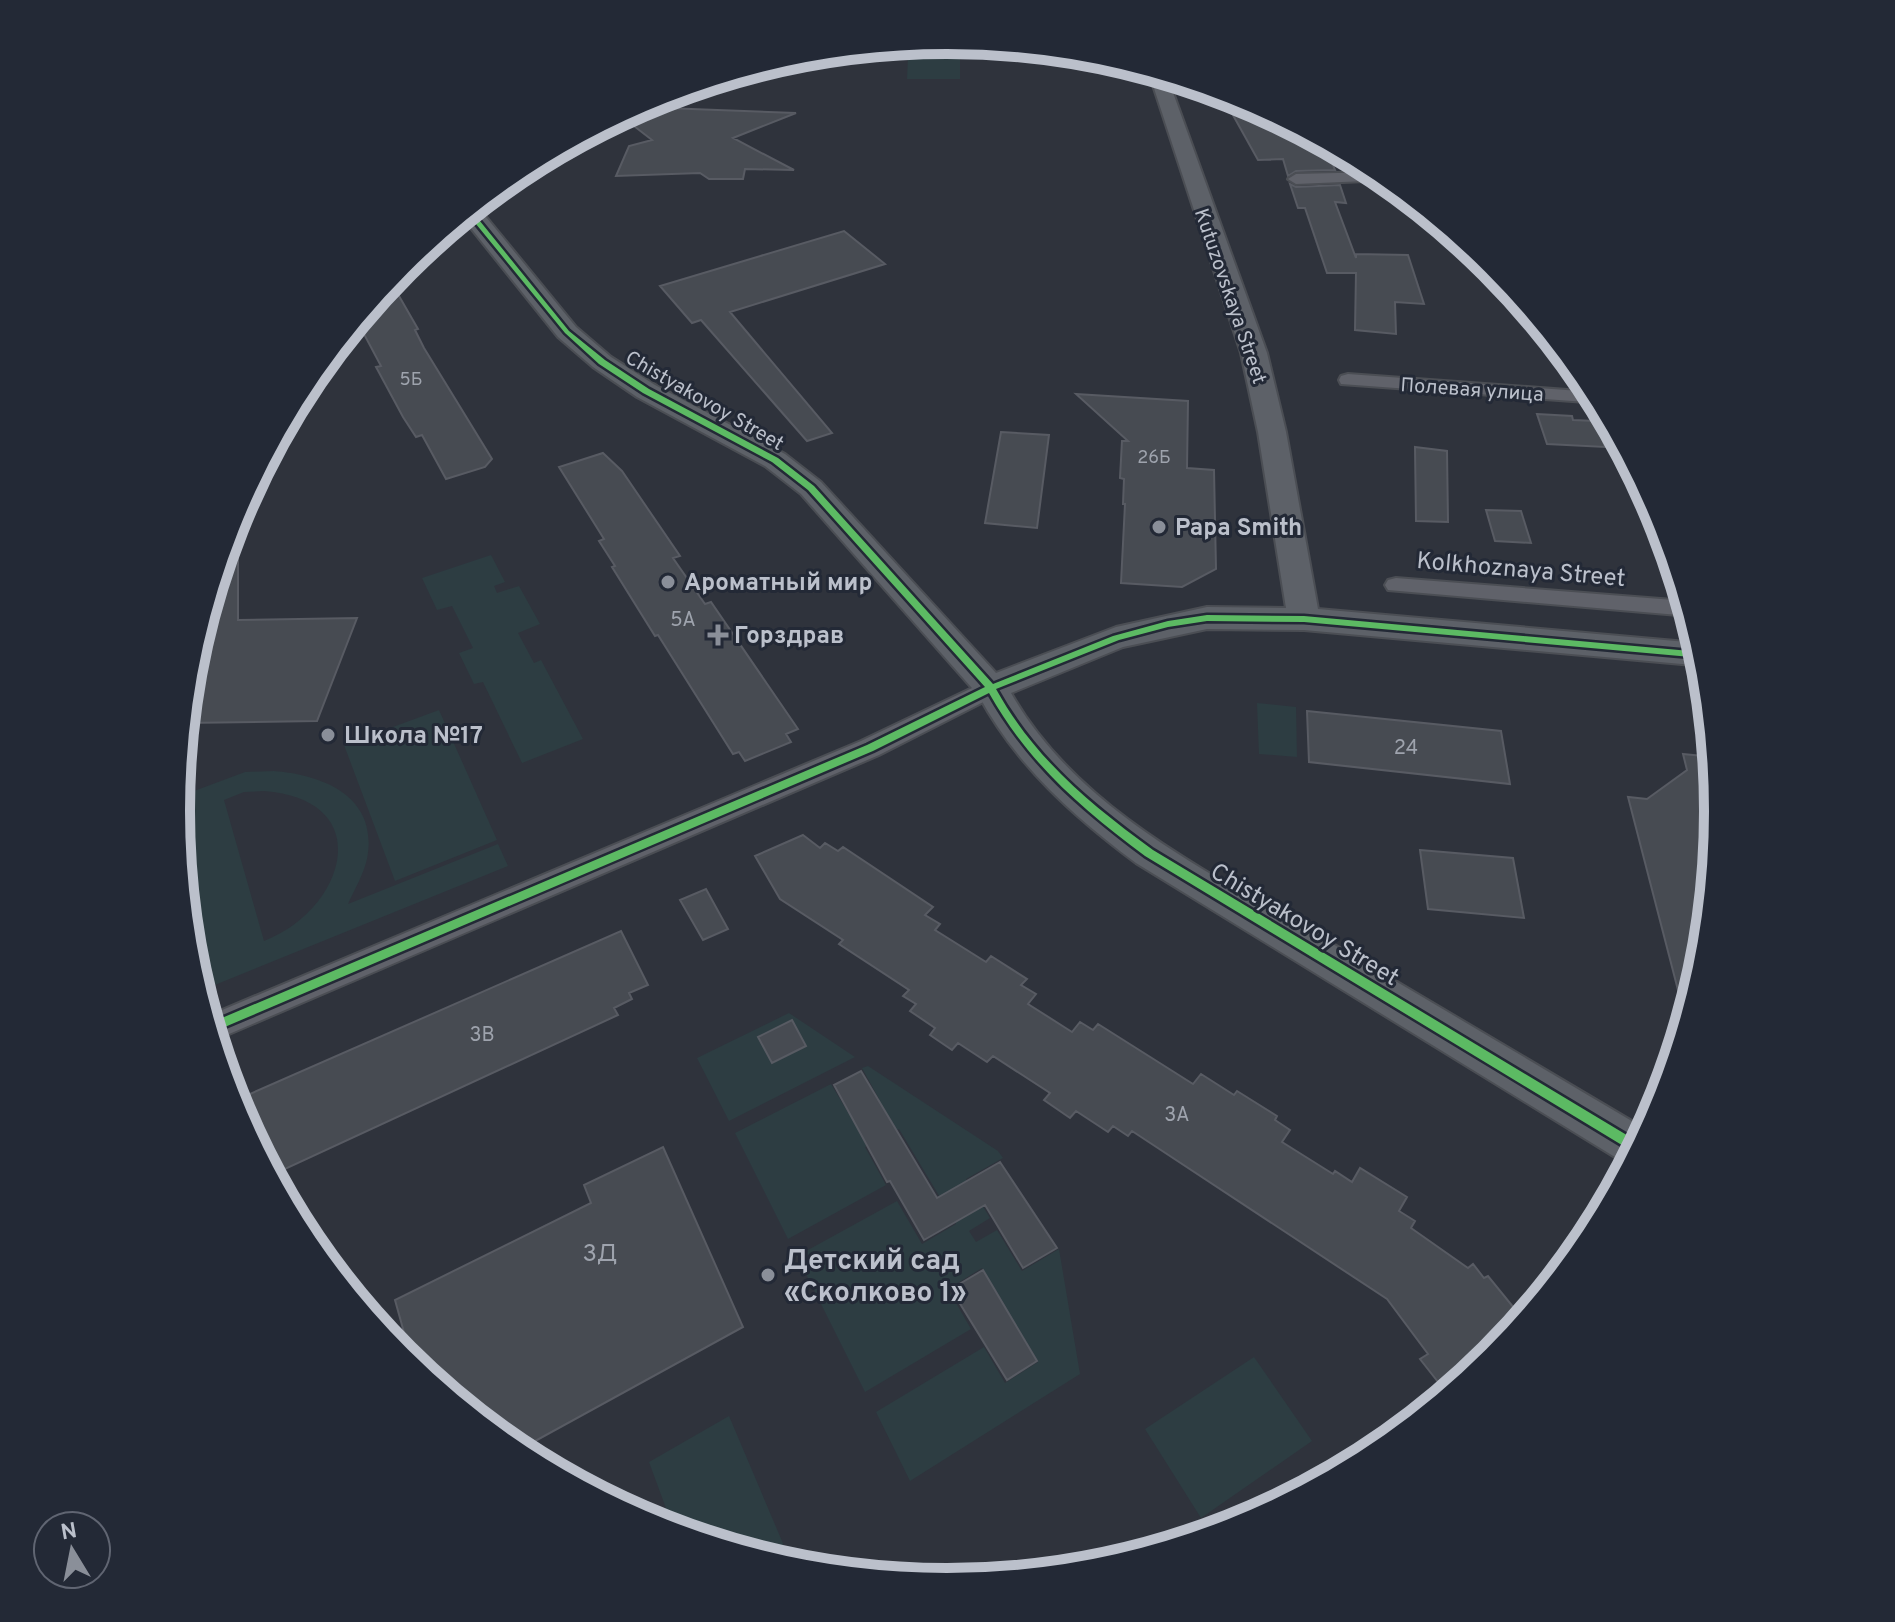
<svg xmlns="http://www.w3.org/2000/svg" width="1895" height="1622" font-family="Overpass,sans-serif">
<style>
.green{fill:#2d3d42;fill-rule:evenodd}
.building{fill:#474b52;stroke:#585b63;stroke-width:2}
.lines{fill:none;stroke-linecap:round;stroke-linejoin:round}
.street-casing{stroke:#4b4e54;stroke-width:4}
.secondary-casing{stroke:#4b4e54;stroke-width:4}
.street{fill:#60626a;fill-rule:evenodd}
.secondary{fill:#5d6168;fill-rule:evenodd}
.cycleway-casing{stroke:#232936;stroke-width:5}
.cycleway{fill:#5cba63;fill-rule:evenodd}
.poi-dot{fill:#8a8f99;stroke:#232936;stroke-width:3}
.labels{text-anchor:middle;stroke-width:6;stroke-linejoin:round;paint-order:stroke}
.far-number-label{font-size:18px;fill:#9ea3ad}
.far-street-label{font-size:20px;fill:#bbc0cb;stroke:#232936}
.number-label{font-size:20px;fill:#9ea3ad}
.poi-label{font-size:24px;font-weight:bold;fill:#bbc0cb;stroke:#232936;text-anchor:start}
.street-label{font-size:24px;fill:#bbc0cb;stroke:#232936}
.near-number-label{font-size:24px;fill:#9ea3ad}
.near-poi-label{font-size:28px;font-weight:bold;fill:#bbc0cb;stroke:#232936;text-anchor:start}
.rim{fill:none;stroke:#bbc0cb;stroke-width:10}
</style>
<rect width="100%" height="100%" fill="#2f333c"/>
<!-- green -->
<path class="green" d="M908,57L960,58V79H907Z
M491,555L505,582L494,586L497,593L519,586L540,624L518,633L534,663L541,660L583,739L522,763L483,682L474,684L459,653L473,648L452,606L437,610L422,578Z
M1257,703L1296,707L1297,757L1259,754Z
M439,710L497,840L395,881L344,745Z
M274,771C324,775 379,797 367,859C363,876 354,890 348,904L498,844L508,866L200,991L191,961L177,811L178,797L245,772ZM264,791C379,800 345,910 264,941L224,800L244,792Z
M789,1013L855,1057L729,1121L697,1058ZM791,1020L806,1046L773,1063Z
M868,1066L998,1151L1003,1158L966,1179L990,1218L969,1231L976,1242L997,1230L1022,1271L1059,1249L1080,1374L910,1481L876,1412L984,1347L1005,1383L1038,1362L982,1268L948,1289L971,1329L865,1392L797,1256L897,1201L922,1244L956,1224L899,1129L865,1147L886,1185L788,1239L735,1133L831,1084L849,1114L879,1099L862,1068Z
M1254,1357L1312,1441L1201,1518L1145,1429Z
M729,1416L790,1560L784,1563L674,1530L649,1462Z"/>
<!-- building -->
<path class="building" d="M638,107L796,113L733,138L794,170L745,169L743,179H709L700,173L616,176L629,146L652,140L621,116Z
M1229,108H1260L1364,164L1333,165L1335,170L1296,171L1288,176L1283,159L1258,160Z
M1290,184L1296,187L1340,185L1346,203L1335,202L1356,258V254L1408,255L1424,304L1395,302L1396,334L1355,330L1356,273H1327L1305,208H1298Z
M844,231L885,264L730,312L832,433L807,441L701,320L692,323L660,286Z
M395,289L418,329L415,330L424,348L492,459L485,467L446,479L422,435L416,437L403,417L376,367L381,366L357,321L380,294Z
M1076,394L1188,401L1187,468L1214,470L1216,569L1182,587L1121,583L1125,504H1123L1124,479L1120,478L1122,441H1128Z
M1537,414L1572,416L1573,420L1595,421L1605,447L1547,444Z
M1001,432L1049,435L1037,528L985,523Z
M1415,447L1447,451L1448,522L1416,521Z
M603,453L622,471L680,556L673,558L705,604L711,602L798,729L786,734L791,742L745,761L739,752L733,754L658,635L655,636L612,567L615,566L599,541L604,539L559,467Z
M1486,510L1521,511L1531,543L1495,541Z
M232,528L238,529V620L357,618L317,721L185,723L191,660Z
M1307,711L1501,731L1510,784L1309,762Z
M1683,754L1713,757L1718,808L1702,807L1715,849L1704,962L1686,1021L1628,797L1647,799L1687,770Z
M803,835L820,848L825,843L838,851L843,847L933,907L925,915L940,924L935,930L986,962L991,956L1027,979L1021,985L1036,994L1028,1004L1072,1032L1080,1022L1093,1030L1098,1024L1193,1084L1201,1074L1234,1095L1237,1091L1277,1116L1275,1120L1290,1130L1282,1142L1333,1174L1335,1171L1352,1182L1360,1168L1407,1197L1399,1211L1415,1221L1411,1228L1468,1268L1473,1264L1484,1278L1488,1276L1523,1319L1492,1356L1454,1388L1445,1377L1438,1382L1420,1359L1428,1354L1387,1299L1132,1131L1128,1136L1113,1126L1108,1132L1076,1111L1070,1118L1044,1100L1050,1093L993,1056L987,1062L958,1043L952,1050L930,1035L935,1028L910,1011L916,1004L903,996L909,990L839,944L843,940L780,899L755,856Z
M1420,850L1513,858L1524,918L1428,909Z
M706,889L728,929L703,940L680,900Z
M621,931L648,985L629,993L632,999L614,1008L618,1015L272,1175L234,1101Z
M792,1020L806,1046L772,1063L758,1037Z
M861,1071L937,1198L1000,1162L1057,1248L1023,1268L985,1205L924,1240L890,1181L887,1182L834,1085Z
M663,1147L743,1327L517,1451L413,1365L395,1300L591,1203L584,1185Z
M983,1270L1037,1361L1007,1380L951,1289Z"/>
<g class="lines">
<!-- street casing -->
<g class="street-casing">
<path id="street" d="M1379,172L1389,180L1296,184L1288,179L1296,174Z
M1348,374L1594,392L1600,403L1341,384L1339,380L1341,376Z
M1396,578L1686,601L1690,616L1388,590L1385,585L1388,580Z
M991,679L999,682L1003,688L999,694L879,755L215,1040L208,1016L861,741Z"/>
</g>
<!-- secondary casing -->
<g class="secondary-casing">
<path id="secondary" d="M1148,70L1167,76L1267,353L1286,432L1318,609L1698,643L1704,666L1304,630L1207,629L1123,647L1011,693C1080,815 1223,879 1338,947C1441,1008 1544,1069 1647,1130L1628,1165L1136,863C1073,816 1017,766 979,696L801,494L765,466L637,397L593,367L558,337L462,217L477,206L576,327L611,357L655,385L785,454L821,482L996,673L1116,627L1207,607L1286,608L1258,432L1241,353Z"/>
</g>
<!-- street -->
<use href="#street" class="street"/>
<!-- secondary -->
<use href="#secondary" class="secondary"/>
<!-- cycleway casing -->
<g class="cycleway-casing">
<path id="cycleway" d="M471,210L569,331L605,360L649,389L778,458L814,486L993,684L1113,636L1168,621L1207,615L1304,616L1701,652L1702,658L1304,622L1207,621L1168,627L1119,640L996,689C1035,759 1090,804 1153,850L1640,1143L1635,1153L1145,856C1081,808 1029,764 989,693L873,751L213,1032L210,1023L867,745L985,687L808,490L772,462L643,393L599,364L565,333L467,213Z"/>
</g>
<!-- cycleway -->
<use href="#cycleway" class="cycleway"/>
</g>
<!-- markers -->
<g class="poi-dot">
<circle cx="1159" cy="527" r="8"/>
<circle cx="668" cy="582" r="8"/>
<path d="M714 623h8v8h8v8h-8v8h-8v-8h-8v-8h8z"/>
<circle cx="328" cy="735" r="8"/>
<circle cx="768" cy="1275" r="8"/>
</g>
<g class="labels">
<!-- far-number labels -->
<g class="far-number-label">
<text x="411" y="385">5Б</text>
<text x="1154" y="463">26Б</text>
</g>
<!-- far-street labels -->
<g class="far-street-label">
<text transform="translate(1231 296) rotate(71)" y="7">Kutuzovskaya Street</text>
<text transform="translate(1472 389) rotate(4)" y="7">Полевая улица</text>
<text transform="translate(705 400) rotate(30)" y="7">Chistyakovoy Street</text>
</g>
<!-- number labels -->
<g class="number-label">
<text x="683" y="626">5А</text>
<text x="1406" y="754">24</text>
<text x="482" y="1041">3В</text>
<text x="1177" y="1121">3А</text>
</g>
<!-- poi labels -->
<g class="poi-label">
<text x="1175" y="535">Papa Smith</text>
<text x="684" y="590">Ароматный мир</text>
<text x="734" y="643">Горздрав</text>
<text x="344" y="743">Школа №17</text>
</g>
<!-- street labels -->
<g class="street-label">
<text transform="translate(1521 569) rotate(5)" y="8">Kolkhoznaya Street</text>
<text transform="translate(1305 924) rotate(31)" y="8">Chistyakovoy Street</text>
</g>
<!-- near-number labels -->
<g class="near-number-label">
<text x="600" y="1261">3Д</text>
</g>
<!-- near-poi labels -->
<g class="near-poi-label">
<text x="784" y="1269">Детский сад<tspan x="784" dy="32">«Сколково 1»</tspan></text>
</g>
</g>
<!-- crop -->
<path d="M0 0H1895V1622H0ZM190 811a757 757 0 1 1 1514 0a757 757 0 1 1-1514 0Z" fill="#232936" fill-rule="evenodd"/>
<path class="rim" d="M190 811a757 757 0 1 1 1514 0a757 757 0 1 1-1514 0Z"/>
<!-- north arrow -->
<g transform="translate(72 1550) rotate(350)"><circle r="38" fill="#232936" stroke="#606572" stroke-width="2"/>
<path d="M0-6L14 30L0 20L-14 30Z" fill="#8a8f99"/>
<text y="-12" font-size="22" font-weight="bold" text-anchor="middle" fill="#bbc0cb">N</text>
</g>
</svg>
